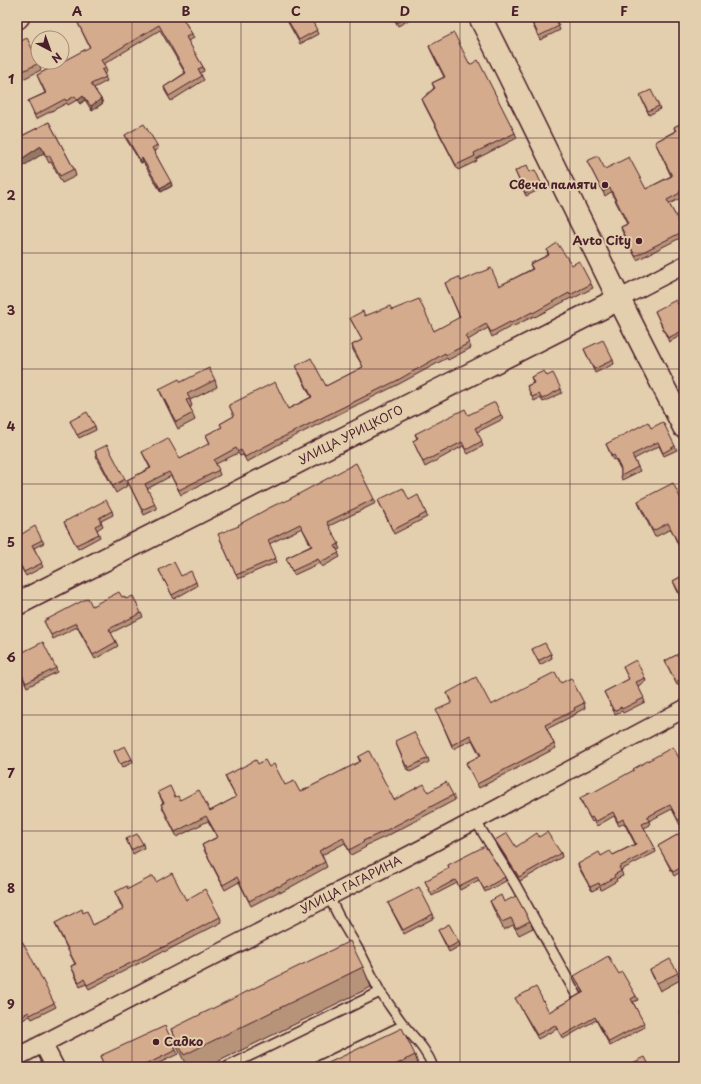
<svg xmlns="http://www.w3.org/2000/svg" width="701" height="1084" font-family="'Playpen Sans',sans-serif">
<style>
.lines{fill:none;stroke-linecap:round;stroke-linejoin:round}
.service-casing{stroke:#4a1f2b;stroke-width:12}
.minor-casing{stroke:#4a1f2b;stroke-width:20}
.tertiary-casing{stroke:#4a1f2b;stroke-width:25}
.secondary-casing{stroke:#4a1f2b;stroke-width:25}
.service{stroke:#e3cead;stroke-width:9}
.minor{stroke:#e3cead;stroke-width:17}
.tertiary{stroke:#e3cead;stroke-width:22}
.secondary{stroke:#e3cead;stroke-width:22}
.wall{fill:#b79379;stroke:#4a1f2b}
.shaded-wall{fill:#957863;stroke:#4a1f2b}
.building{fill:#d5ab8d;stroke:#4a1f2b}
.grid{fill:none;stroke:#4a1f2b;stroke-width:1;stroke-opacity:0.55}
.poi-dot{fill:#4a1f2b;stroke:#e3cead;stroke-width:1.5}
.labels{text-anchor:middle;stroke-width:4;stroke-linejoin:round;paint-order:stroke}
.poi-label{font-size:12px;font-weight:bold;fill:#4a1f2b;stroke:#e3cead;text-anchor:end}
.street-label{font-size:12px;fill:#4a1f2b;stroke:#e3cead}
.neatline{fill:none;stroke:#4a1f2b;stroke-width:1.5}
.grid-label{font-size:13px;text-anchor:middle;font-weight:bold;fill:#4a1f2b}
</style>
<rect width="100%" height="100%" fill="#e3cead"/>
<filter id="ink" filterUnits="userSpaceOnUse"><feTurbulence type="fractalNoise" baseFrequency=".025" numOctaves="2"/><feDisplacementMap in="SourceGraphic" scale="8" xChannelSelector="R" yChannelSelector="G"/><feConvolveMatrix kernelMatrix="1 2 1 2 8 2 1 2 1" color-interpolation-filters="sRGB"/></filter>
<g filter="url(#ink)">
<g class="lines">
<!-- service casing -->
<g class="service-casing">
<path id="service" d="M475,820L515,884L576,994
M329,897L338,915L362,956L380,992
M227,1067L380,992C389,1004 397,1017 406,1028C417,1041 427,1051 433,1067
M317,1067L404,1025"/>
</g>
<!-- minor casing -->
<g class="minor-casing">
<path id="minor" d="M619,299L684,265
M43,1044L55,1067
M17,1057L427,846L684,709"/>
</g>
<!-- tertiary casing -->
<g class="tertiary-casing">
<path id="tertiary" d="M17,18L18,17
M17,604L619,299"/>
</g>
<!-- secondary casing -->
<g class="secondary-casing">
<path id="secondary" d="M480,17L507,71L619,299L684,427"/>
</g>
<!-- service -->
<use href="#service" class="service"/>
<!-- minor -->
<use href="#minor" class="minor"/>
<!-- tertiary -->
<use href="#tertiary" class="tertiary"/>
<!-- secondary -->
<use href="#secondary" class="secondary"/>
</g>
<!-- wall -->
<path class="wall" d="M75,17H182L192,34L194,38L188,41L203,67L204,71L200,73L204,80L171,101L165,91L164,87L185,73L160,30L104,64L107,72L104,74L107,81L94,88L101,99L103,103L92,111L85,100L80,104L77,100L68,105L67,103L36,119L28,101L45,93L37,75L90,48Z
M285,17H310L318,34L300,44Z
M393,17H415L398,26Z
M529,17H555L560,30L540,40Z
M17,43L39,63L41,70L17,82Z
M429,46L470,65L515,133L517,138L476,159L477,161L458,170L424,104L422,99L434,88L432,83L444,77L431,51Z
M640,95L659,106L660,109L649,115Z
M49,122L74,169L76,176L62,183L51,162L49,163L44,153L20,137Z
M684,122V194L681,196V198L669,204L684,231V236L637,260L622,231L621,227L627,224L611,192L605,196L589,165L587,161L605,169L646,189L671,176L655,142L675,131L674,127Z
M125,135L157,145L158,149L154,151L172,186L161,192L143,162L141,163L126,139Z
M515,171L530,172L542,185L543,188L526,196Z
M547,250L572,265L591,284L593,288L572,299L571,298L535,317L534,316L512,327V326L492,337L488,328L468,340L471,348L448,360L447,358L399,384L281,443L247,462L243,455L240,456L238,453L216,464L220,475L181,495L171,476L147,489L157,509L144,515L127,480L150,468L142,452L180,459L210,444L206,435L222,427L220,424L234,416L229,405L288,409L311,397L298,371L296,366L326,386L363,367L353,350L352,345L362,340L352,322L350,318L365,316L392,310L434,331L460,318L445,283L461,281L499,286L532,269L530,264L548,255Z
M655,311L684,316V334L669,342Z
M584,349L613,360L614,364L595,373Z
M547,376L561,389L562,393L543,402L540,398L534,401L527,386L533,383L531,377Z
M215,380L217,387L190,400L192,406L190,407L195,420L178,429L162,396L159,389L181,382Z
M468,415H501L503,419L477,432L483,446L468,454L463,446L425,467L413,441L417,439L415,434Z
M70,421L95,426L96,430L79,438Z
M651,428L675,446L677,450L664,456L659,446L634,459L640,471L622,480L621,476V470L615,459L613,460L606,444Z
M95,451L125,479L127,486L116,493L97,458Z
M374,499L376,503L329,526L340,549L337,550L340,557L322,567L320,563L294,575L286,558L311,546L302,528L269,544L277,562L238,579L220,539L239,526L284,502Z
M378,500H409L426,513L427,517L394,534Z
M638,501L684,505V548L680,549L671,529L655,537L640,507Z
M112,511L113,515L101,521L103,526L97,530L100,537L78,549L64,522Z
M17,537L42,540L44,543L34,548L43,567L26,576L19,564L17,565Z
M159,570L181,576L196,582L197,586L174,599Z
M684,575V604L676,588L673,581Z
M122,597L126,599L141,613L143,617L111,633L116,642L118,646L95,659L77,627L53,639L44,621L92,606Z
M532,649L551,654L552,658L540,665Z
M684,651V682L677,685L665,661Z
M17,655L56,668L57,672L27,687L17,666Z
M623,667L645,678L646,681L638,686L645,702L623,713L622,711L615,714L604,692L629,679Z
M561,683L584,703L585,708L576,713V714L547,729L556,748L479,788L468,767L466,763L480,756L472,740L453,749L438,714L451,703L447,693L491,705Z
M395,741L428,758L429,762L410,772L408,769L407,770Z
M114,751L132,759L133,762L122,768Z
M358,757L394,800L428,792L453,795L455,800L387,836L365,846L366,847L351,855L345,843L322,855L327,867L280,893V891L251,906L239,882L225,890L204,850L202,845L217,837L208,821L177,837L163,809L161,804L163,803L158,792L175,797L180,800L210,811L236,797L227,781L225,776L258,764L269,767L285,785L300,792L360,762Z
M684,767V822L680,825L672,809L649,821L650,825L644,828L655,848L656,852L621,870L623,876L616,879L617,881L601,890L600,887L592,891L579,868L578,864L601,856L613,855L635,844L624,823L619,826L614,816L597,826L594,821L592,822L581,802L580,798L592,793Z
M684,831V870L674,876L660,849L658,846Z
M539,837L561,853L562,857L520,881L497,843L495,840L516,847Z
M126,839L143,844L144,848L133,854Z
M448,865L505,877L506,881L485,892L479,880L460,890L457,883L432,896L425,881L449,869Z
M156,882L186,900L220,917L222,922L164,952L163,951L89,989L86,984L80,987L71,966L75,964L57,928L55,923L83,913L93,925L123,910L115,892L128,889Z
M490,901L504,902L530,921L533,928L519,935L513,925L504,930L493,908Z
M388,903L433,914L434,918L404,934Z
M438,930L459,942L460,946L449,952Z
M17,944L54,1003L56,1007L32,1019L30,1016L17,1023Z
M363,967L371,987L207,1067H187L178,1049L171,1029Z
M650,970L678,973L680,980L660,991L653,977Z
M619,974L636,996L638,1000L633,1002L645,1027L610,1046L596,1020L563,1039L557,1029L538,1039L517,1001L515,998L549,1012L583,992L576,979L574,976Z
M176,1050L178,1054L151,1067H105L100,1056Z
M415,1055L419,1067H320Z"/>
<!-- shaded-wall -->
<path class="shaded-wall" d="M83,96L85,100L80,104L78,100Z
M101,99L103,103L92,111L91,106Z
M41,146L44,153L17,170V162Z
M142,158L143,162L141,163L140,160Z
M171,182L172,186L161,192L160,188Z"/>
<!-- building -->
<path class="building" d="M75,17H182L192,34L186,37L203,67L198,69L202,76L169,96L164,87L186,73L159,25L101,60L106,68L102,70L106,77L91,84L101,99L91,106L83,96L78,100L75,96L66,101L65,99L35,115L28,101L46,93L37,75L90,47Z
M286,17H310L317,30L299,40Z
M394,17H407L397,23Z
M530,17H555L559,26L539,36Z
M454,33L470,65L478,60L515,133L474,153L475,156L456,165L422,99L435,88L432,83L445,77L429,46Z
M27,38L38,61V62L39,63L17,74V43Z
M651,90L659,106L648,111L640,95Z
M49,122L74,169L60,176L49,155L46,156L41,146L17,162V132L20,137Z
M684,122V148H682L684,152V189L679,192L680,193L667,200L684,231L635,256L621,227L628,224L610,188L603,192L587,161L598,156L605,169L629,157L646,189L672,176L655,142L676,131L674,127Z
M144,124L157,145L152,148L171,182L160,188L142,158L140,160L125,135Z
M527,165L530,172L535,170L542,185L525,193L515,171Z
M557,243L572,265L579,261L591,284L570,295L569,293L533,313L532,312L511,323L510,322L491,332L486,324L465,336L469,343L446,355L445,353L398,380L279,439L245,457L241,450L238,452L236,448L214,460L219,470L179,490L169,472L145,484L155,504L142,510L127,480L151,468L142,452L168,438L180,459L210,443L206,435L222,427L220,424L234,416L229,405L275,382L288,409L312,397L296,366L311,358L326,386L363,367L352,345L362,340L350,318L363,311L365,316L390,306L392,310L419,299L434,331L460,317L445,283L459,277L461,281L491,268L499,286L533,269L530,264L549,255L547,250Z
M676,300L684,316V330L668,338L655,311Z
M603,340L613,360L594,369L584,349Z
M209,368L215,380L187,394L190,399L186,400L193,413L176,422L159,389L179,379L181,382Z
M544,371L547,376L553,373L561,389L542,399L539,394L532,397L527,386L534,383L531,377Z
M495,402L501,415L475,428L482,441L466,450L462,442L423,462L413,441L418,438L415,434L465,409L468,415Z
M87,412L95,426L77,435L70,421Z
M648,422L651,428L663,422L675,446L663,453L658,442L632,455L638,467L621,476V469L614,455L612,456L606,444Z
M107,445L125,479L113,486L95,451Z
M356,463L374,499L327,522L339,544L335,546L339,553L320,562L318,559L292,571L286,558L312,546L300,524L268,540L276,558L236,575L218,534L239,526L238,525L269,508L283,501L284,502Z
M673,483L684,505V540L678,543L668,523L653,531L638,501Z
M403,488L409,500L418,495L426,513L393,530L378,500Z
M106,500L112,511L99,518L101,523L95,526L99,534L76,545L64,522Z
M35,526L42,540L32,545L42,563L24,572L18,560H17V537Z
M174,562L181,576L191,571L196,582L172,595L159,570Z
M684,575V602L673,581Z
M119,592L122,597L124,596L126,599L133,596L141,613L109,629L116,642L93,655L76,623L51,635L44,621L88,598L92,606Z
M43,642L56,668L26,683L17,665V655Z
M545,643L551,654L538,661L532,649Z
M684,651V677L676,682L665,661Z
M636,660L645,678L636,682L644,698L622,709L621,707L614,711L604,692L629,679L623,667Z
M555,672L561,683L571,678L584,703L574,708L575,710L545,725L554,744L477,784L466,763L481,755L470,735L452,745L436,710L452,703L447,693L476,677L491,705Z
M414,732L428,758L408,768L407,765L406,766L395,741Z
M125,746L132,759L120,764L114,751Z
M673,747L684,767V818L678,820L670,805L647,817L649,821L642,824L655,848L619,867L621,871L614,875L615,877L600,886L599,883L590,887L578,864L599,852L601,856L610,851L613,855L636,844L623,819L618,822L613,812L595,822L592,817L590,818L580,798L591,792L592,793L634,770L633,769Z
M369,751L394,800L424,784L428,792L446,782L453,795L385,831L363,841L364,842L349,850L343,838L319,851L325,862L278,887V886L249,901L237,877L223,885L202,845L218,837L206,816L175,832L161,804L164,803L158,792L170,786L175,797L178,796L180,800L199,790L210,811L236,797L225,776L256,760L258,764L265,760L269,767L274,764L285,785L294,781L300,792L361,761L358,757Z
M684,831V866L673,872L658,846Z
M547,832L561,853L519,877L495,840L507,833L516,847L537,833L539,837Z
M137,834L143,844L131,850L126,839Z
M485,846L505,877L484,889L477,877L459,886L455,880L431,893L425,881L449,868L448,865Z
M172,873L186,900L205,889L220,917L162,948V947L87,985L84,979L79,982L71,966L76,964L74,961L55,923L82,909L83,913L87,911L93,925L124,909L115,892L127,886L128,889L153,876L156,882Z
M419,887L433,914L403,930L388,903Z
M501,895L504,902L516,896L530,921L516,928L511,918L502,922L490,901Z
M449,924L459,942L448,948L438,930Z
M22,941L29,953L54,1003L30,1015L29,1012L17,1018V944Z
M350,941L363,967L184,1055L171,1029Z
M608,956L619,974L622,972L636,996L631,999L644,1023L609,1042L595,1017L562,1036L555,1025L537,1035L515,998L536,987L549,1012L584,992L574,976Z
M670,959L678,973L657,983L650,970Z
M684,1011V1022L680,1013Z
M165,1026L176,1050L141,1067H105L100,1056Z
M402,1028L415,1055L391,1067H320Z
M645,1057L650,1067H624Z"/>
</g>
<!-- grid -->
<path class="grid" d="M132,17V1067M241,17V1067M350,17V1067M460,17V1067M570,17V1067M17,138H684M17,253H684M17,369H684M17,484H684M17,600H684M17,715H684M17,831H684M17,946H684"/>
<!-- markers -->
<g class="poi-dot">
<circle cx="605" cy="185" r="4"/>
<circle cx="639" cy="241" r="4"/>
<circle cx="156" cy="1042" r="4"/>
</g>
<g class="labels">
<!-- poi labels -->
<g class="poi-label">
<text x="597" y="189">Свеча памяти</text>
<text x="631" y="245">Avto City</text>
<text x="164" y="1046" text-anchor="start">Садко</text>
</g>
<!-- street labels -->
<g class="street-label">
<text transform="translate(351 435) rotate(-27)" y="4">УЛИЦА УРИЦКОГО</text>
<text transform="translate(351 885) rotate(-27)" y="4">УЛИЦА ГАГАРИНА</text>
</g>
</g>
<!-- margin -->
<rect width="701" height="1084" fill="none" stroke="#e3cead" stroke-width="44"/>
<!-- north arrow -->
<g transform="translate(50 50) rotate(139)"><circle r="19" fill="#e3cead" stroke="#a68879"/>
<path d="M0-3L7 15L0 10L-7 15Z" fill="#4a1f2b"/>
<text y="-6" font-size="11" font-weight="bold" text-anchor="middle" fill="#4a1f2b">N</text>
</g>
<rect x="22" y="22" width="657" height="1040" class="neatline"/>
<g class="grid-label">
<text x="77" y="16">A</text>
<text x="186" y="16">B</text>
<text x="296" y="16">C</text>
<text x="405" y="16">D</text>
<text x="515" y="16">E</text>
<text x="624" y="16">F</text>
<text x="11" y="84">1</text>
<text x="11" y="200">2</text>
<text x="11" y="315">3</text>
<text x="11" y="431">4</text>
<text x="11" y="547">5</text>
<text x="11" y="662">6</text>
<text x="11" y="778">7</text>
<text x="11" y="893">8</text>
<text x="11" y="1009">9</text>
</g>
</svg>
